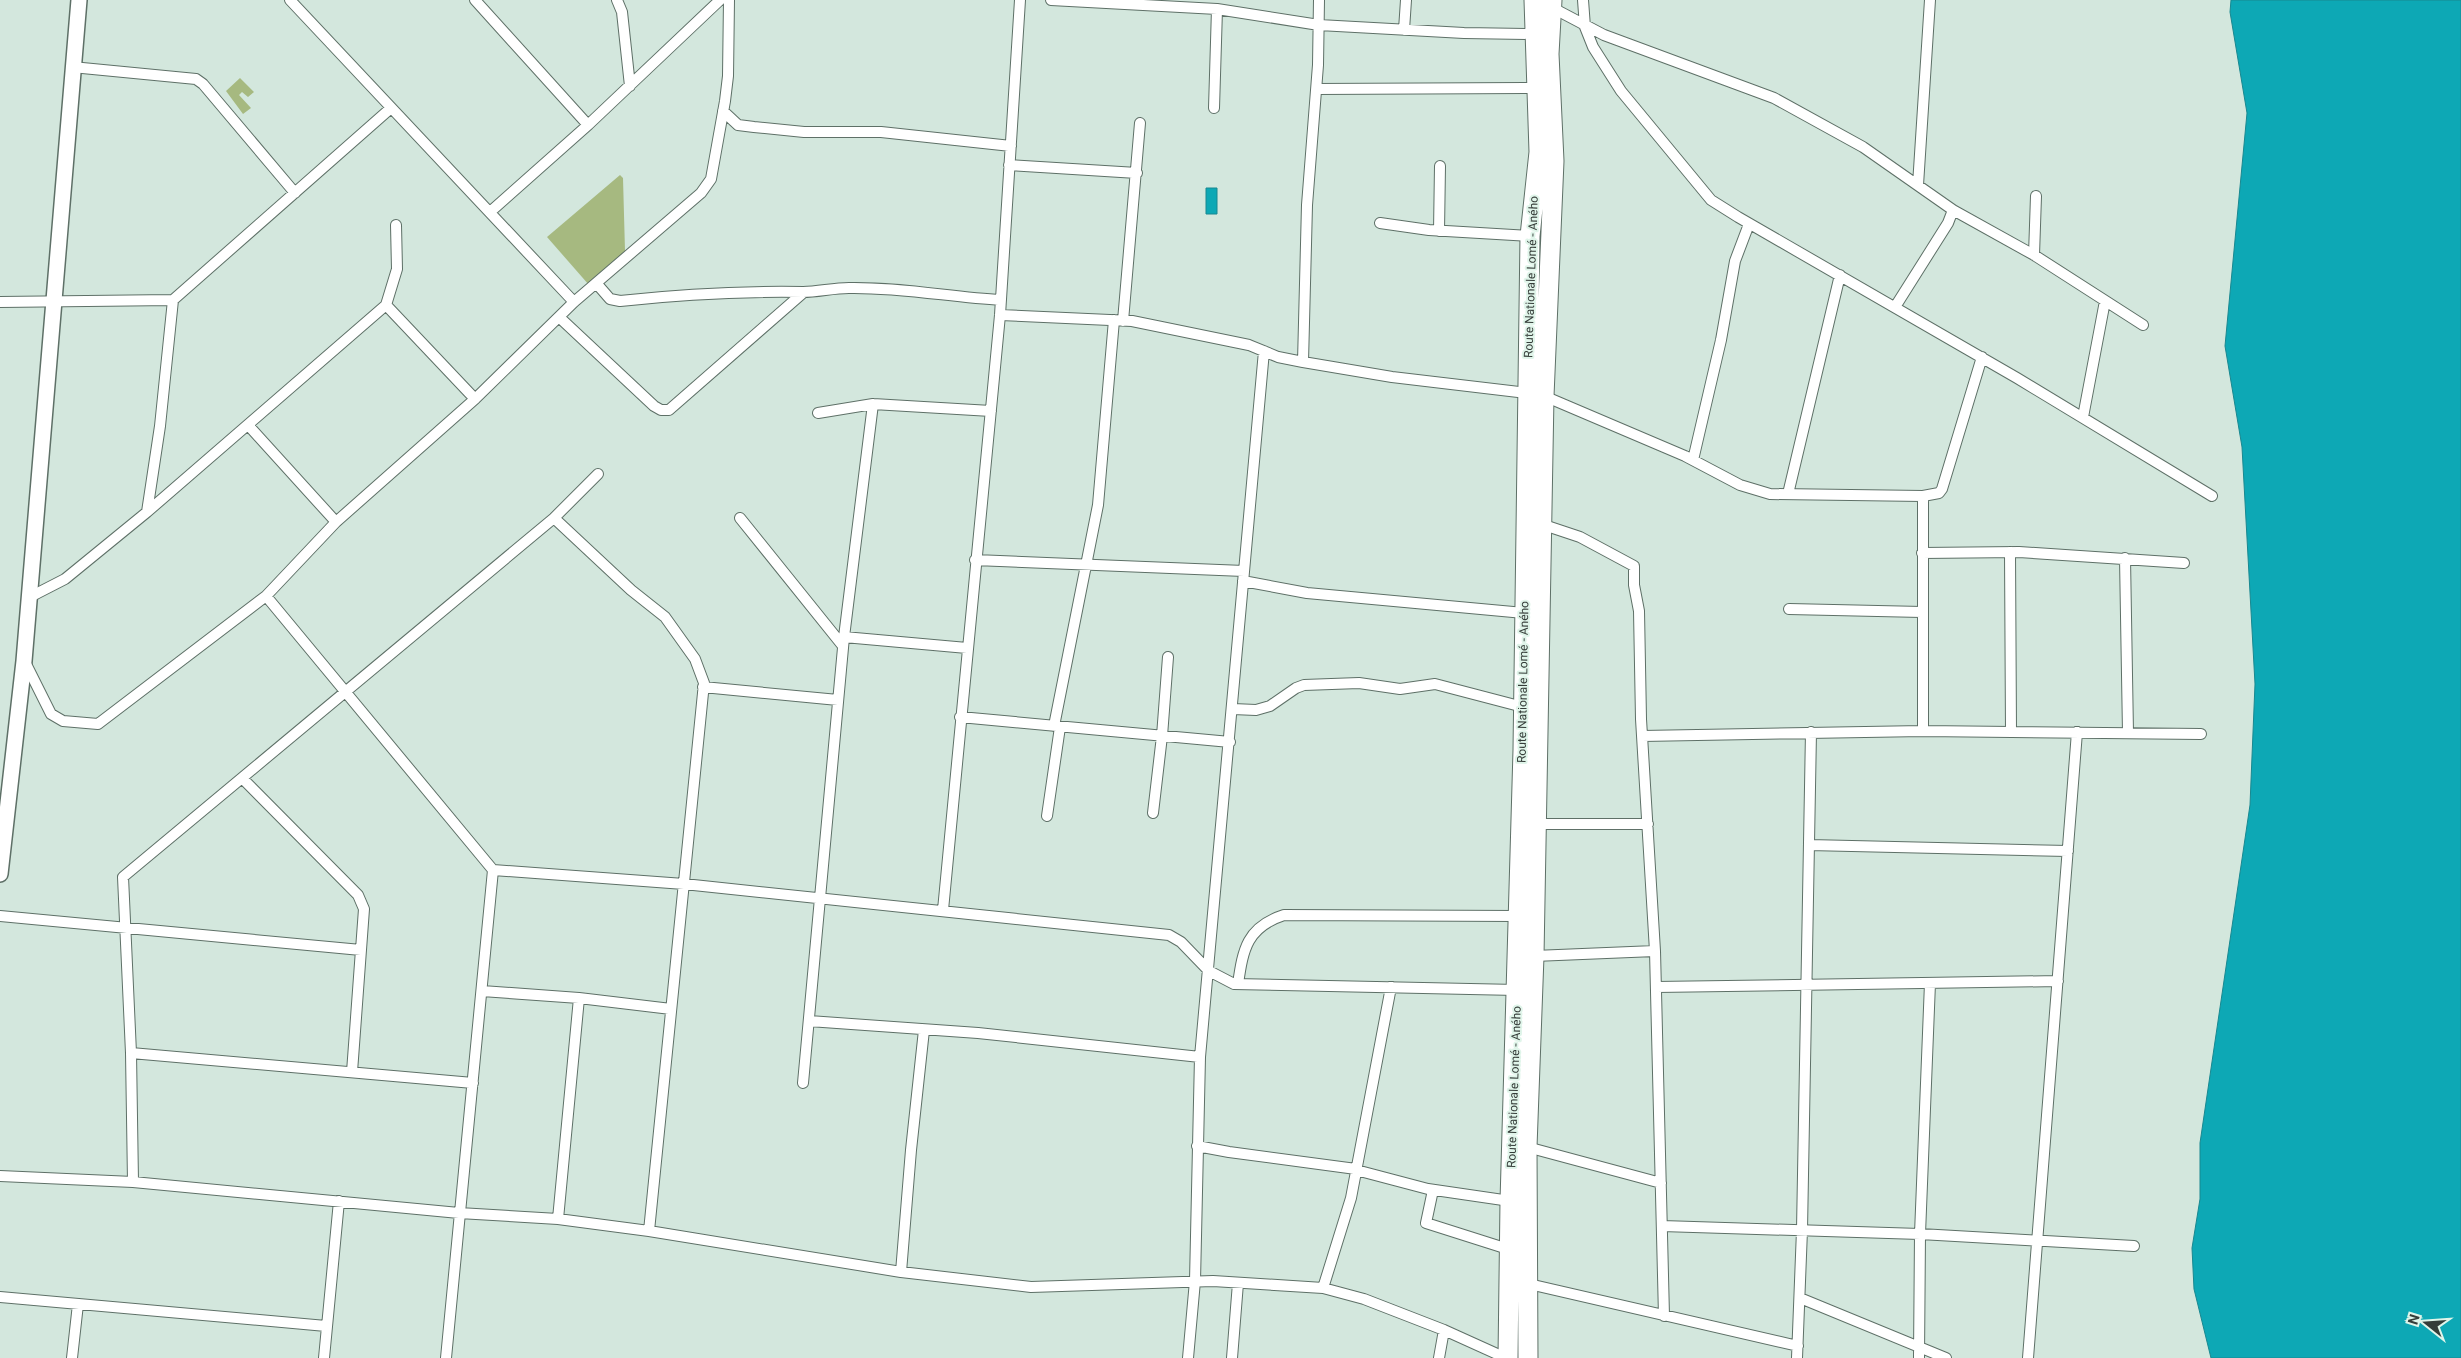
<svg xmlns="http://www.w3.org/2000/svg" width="2461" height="1358" font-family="Roboto,sans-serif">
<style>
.green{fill:#a6b980}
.water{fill:#0da8b5;stroke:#198890}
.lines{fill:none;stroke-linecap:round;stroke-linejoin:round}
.street-casing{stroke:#5e7067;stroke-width:12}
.secondary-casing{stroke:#5e7067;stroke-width:18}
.highway-casing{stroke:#5e7067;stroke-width:21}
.street{stroke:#fff;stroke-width:10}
.secondary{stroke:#fff;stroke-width:15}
.highway{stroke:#fff;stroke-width:19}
.labels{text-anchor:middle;stroke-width:4;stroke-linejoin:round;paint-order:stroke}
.street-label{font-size:12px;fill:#353d39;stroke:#e0f5ea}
</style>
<rect width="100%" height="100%" fill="#d3e7dd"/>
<!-- green -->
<path class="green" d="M240,78L254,92L248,97L242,92L239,95L251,108L243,114L226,91Z
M620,175L623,178L625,251L589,285L547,237Z"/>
<!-- water -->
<path class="water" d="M2231,0H2461V1358H2211L2194,1289L2192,1248L2200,1199V1143L2250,805L2255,684L2242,447L2225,346L2247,113L2230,12Z
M1206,188H1217V214H1206Z"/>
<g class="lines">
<!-- street casing -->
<g class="street-casing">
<path id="street" d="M290,0L574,302
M475,0L588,125
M617,0L622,12L630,86
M1051,0L1217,9L1319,25L1464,33L1534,34
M1583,0L1585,27L1593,47L1621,91L1711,200L1738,217L2017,378L2212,496
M1549,6L1604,35L1774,98L1863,147L1953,210L1948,223L1895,307
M1404,30L1406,0
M72,67L196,79L203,84L295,193
M1316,89L1537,88
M1214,108L1217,9
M723,111L738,125L754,127L804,132H881L1011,146
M1009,165L1137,173
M1918,185L1930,0
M1953,210L2034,255L2143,325
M490,212L588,125L720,0
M1380,223L1429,230L1530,236
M1439,231L1440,166
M2034,255L2036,196
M597,284L610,299L620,301C683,294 740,291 803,292C818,292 833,288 849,288C900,287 950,297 1001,300
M0,302L173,300
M386,305L475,399
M1000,315L1132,321L1249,345L1278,357L1303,362L1392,377L1527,393
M559,317L654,406L661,410H669L804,292
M1123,321L1140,123
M1303,362L1307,205L1318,65L1319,0
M1544,396L1685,456L1740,485L1770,494L1923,496L1939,493L1942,489L1982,357
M818,413L873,404L991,411
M2083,417L2105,301
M248,425L336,522
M1693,460L1721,340L1735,261L1749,224
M1788,494L1840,275
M1923,496V731
M147,512L160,426L173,300L391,108
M554,518L631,590L665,617L695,659L704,683L649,1231
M740,518L843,646
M1541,524L1580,537L1634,566V585L1639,611L1641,719L1655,951L1664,1316
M2010,552L2011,732
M1922,553L2019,552L2184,563
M2125,558L2128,733
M975,560L1244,571
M1243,581L1307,593L1524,613
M266,596L493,870L446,1358
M28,598L65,579L147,512L386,305L397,269L396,225
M1789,609L1922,612
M844,637L967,648
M25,662L51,714L63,721L98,724L266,596L336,522L475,399L574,302L701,193L711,179L725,101L728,76L729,0
M703,687L838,700
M1233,709L1256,710L1270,706L1296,688L1304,685L1359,683L1400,689L1435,684L1523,707
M960,717L1230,742
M1054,726L1098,505L1114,320
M1642,736L1923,731L2201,734
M242,778L358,895L364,909L352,1072
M1153,813L1162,736L1168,657
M1047,816L1060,727
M1536,824H1648
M1809,845L2068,851
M493,870L684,884L1169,935L1181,942L1209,971L1234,984L1517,990
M943,910L1000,315L1020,0
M0,916L361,950
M1534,956L1655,951
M1238,984C1243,949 1247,927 1284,915L1518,916
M1656,987L2058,981
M482,991L579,998L671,1009
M809,1021L978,1033L1200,1057
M131,1053L473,1083
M803,1083L844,637L873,404
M1197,1146L1229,1152L1356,1169
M1527,1147L1661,1183
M1356,1170L1428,1189L1510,1201
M0,1176L133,1182L459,1213L558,1219L649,1231L901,1272L1031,1287L1213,1281L1323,1288L1364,1299L1444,1330L1506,1358
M133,1182L131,1053L123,877L554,518L598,474
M1433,1190L1426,1223L1511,1250
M558,1219L579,998
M1662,1226L1920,1234L2134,1246
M901,1272L911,1150L924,1030
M1529,1284L1798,1346
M1323,1288L1351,1198L1391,987
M0,1297L326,1326
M1800,1298L1946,1358
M72,1358L78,1304
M324,1358L339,1201
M1188,1358L1195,1281L1200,1057L1264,351
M1232,1358L1238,1283
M1439,1358L1444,1330
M1797,1358L1802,1230L1811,732
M1919,1358L1920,1234L1930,983
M2028,1358L2077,732"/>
</g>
<!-- secondary casing -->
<g class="secondary-casing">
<path id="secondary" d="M0,874L24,661L79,0"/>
</g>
<!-- highway casing -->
<g class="highway-casing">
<path id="highway" d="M1508,1358L1510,1201L1523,750L1530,236L1539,152L1534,0
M1528,1358L1527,1147L1534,956L1544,396L1554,161L1549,54L1552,0"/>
</g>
<!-- street -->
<use href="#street" class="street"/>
<!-- secondary -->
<use href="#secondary" class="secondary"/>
<!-- highway -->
<use href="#highway" class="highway"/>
</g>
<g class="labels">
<!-- street labels -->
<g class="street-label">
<text transform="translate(1531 277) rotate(-88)" y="4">Route Nationale Lomé - Aného</text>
<text transform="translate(1523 682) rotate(-89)" y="4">Route Nationale Lomé - Aného</text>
<text transform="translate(1514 1087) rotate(-88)" y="4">Route Nationale Lomé - Aného</text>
</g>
</g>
<!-- north arrow -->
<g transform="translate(2426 1323) rotate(287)" stroke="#e0f5ea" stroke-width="4" paint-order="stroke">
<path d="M0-4L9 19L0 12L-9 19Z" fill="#353d39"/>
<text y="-8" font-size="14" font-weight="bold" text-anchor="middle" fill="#353d39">N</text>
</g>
</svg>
